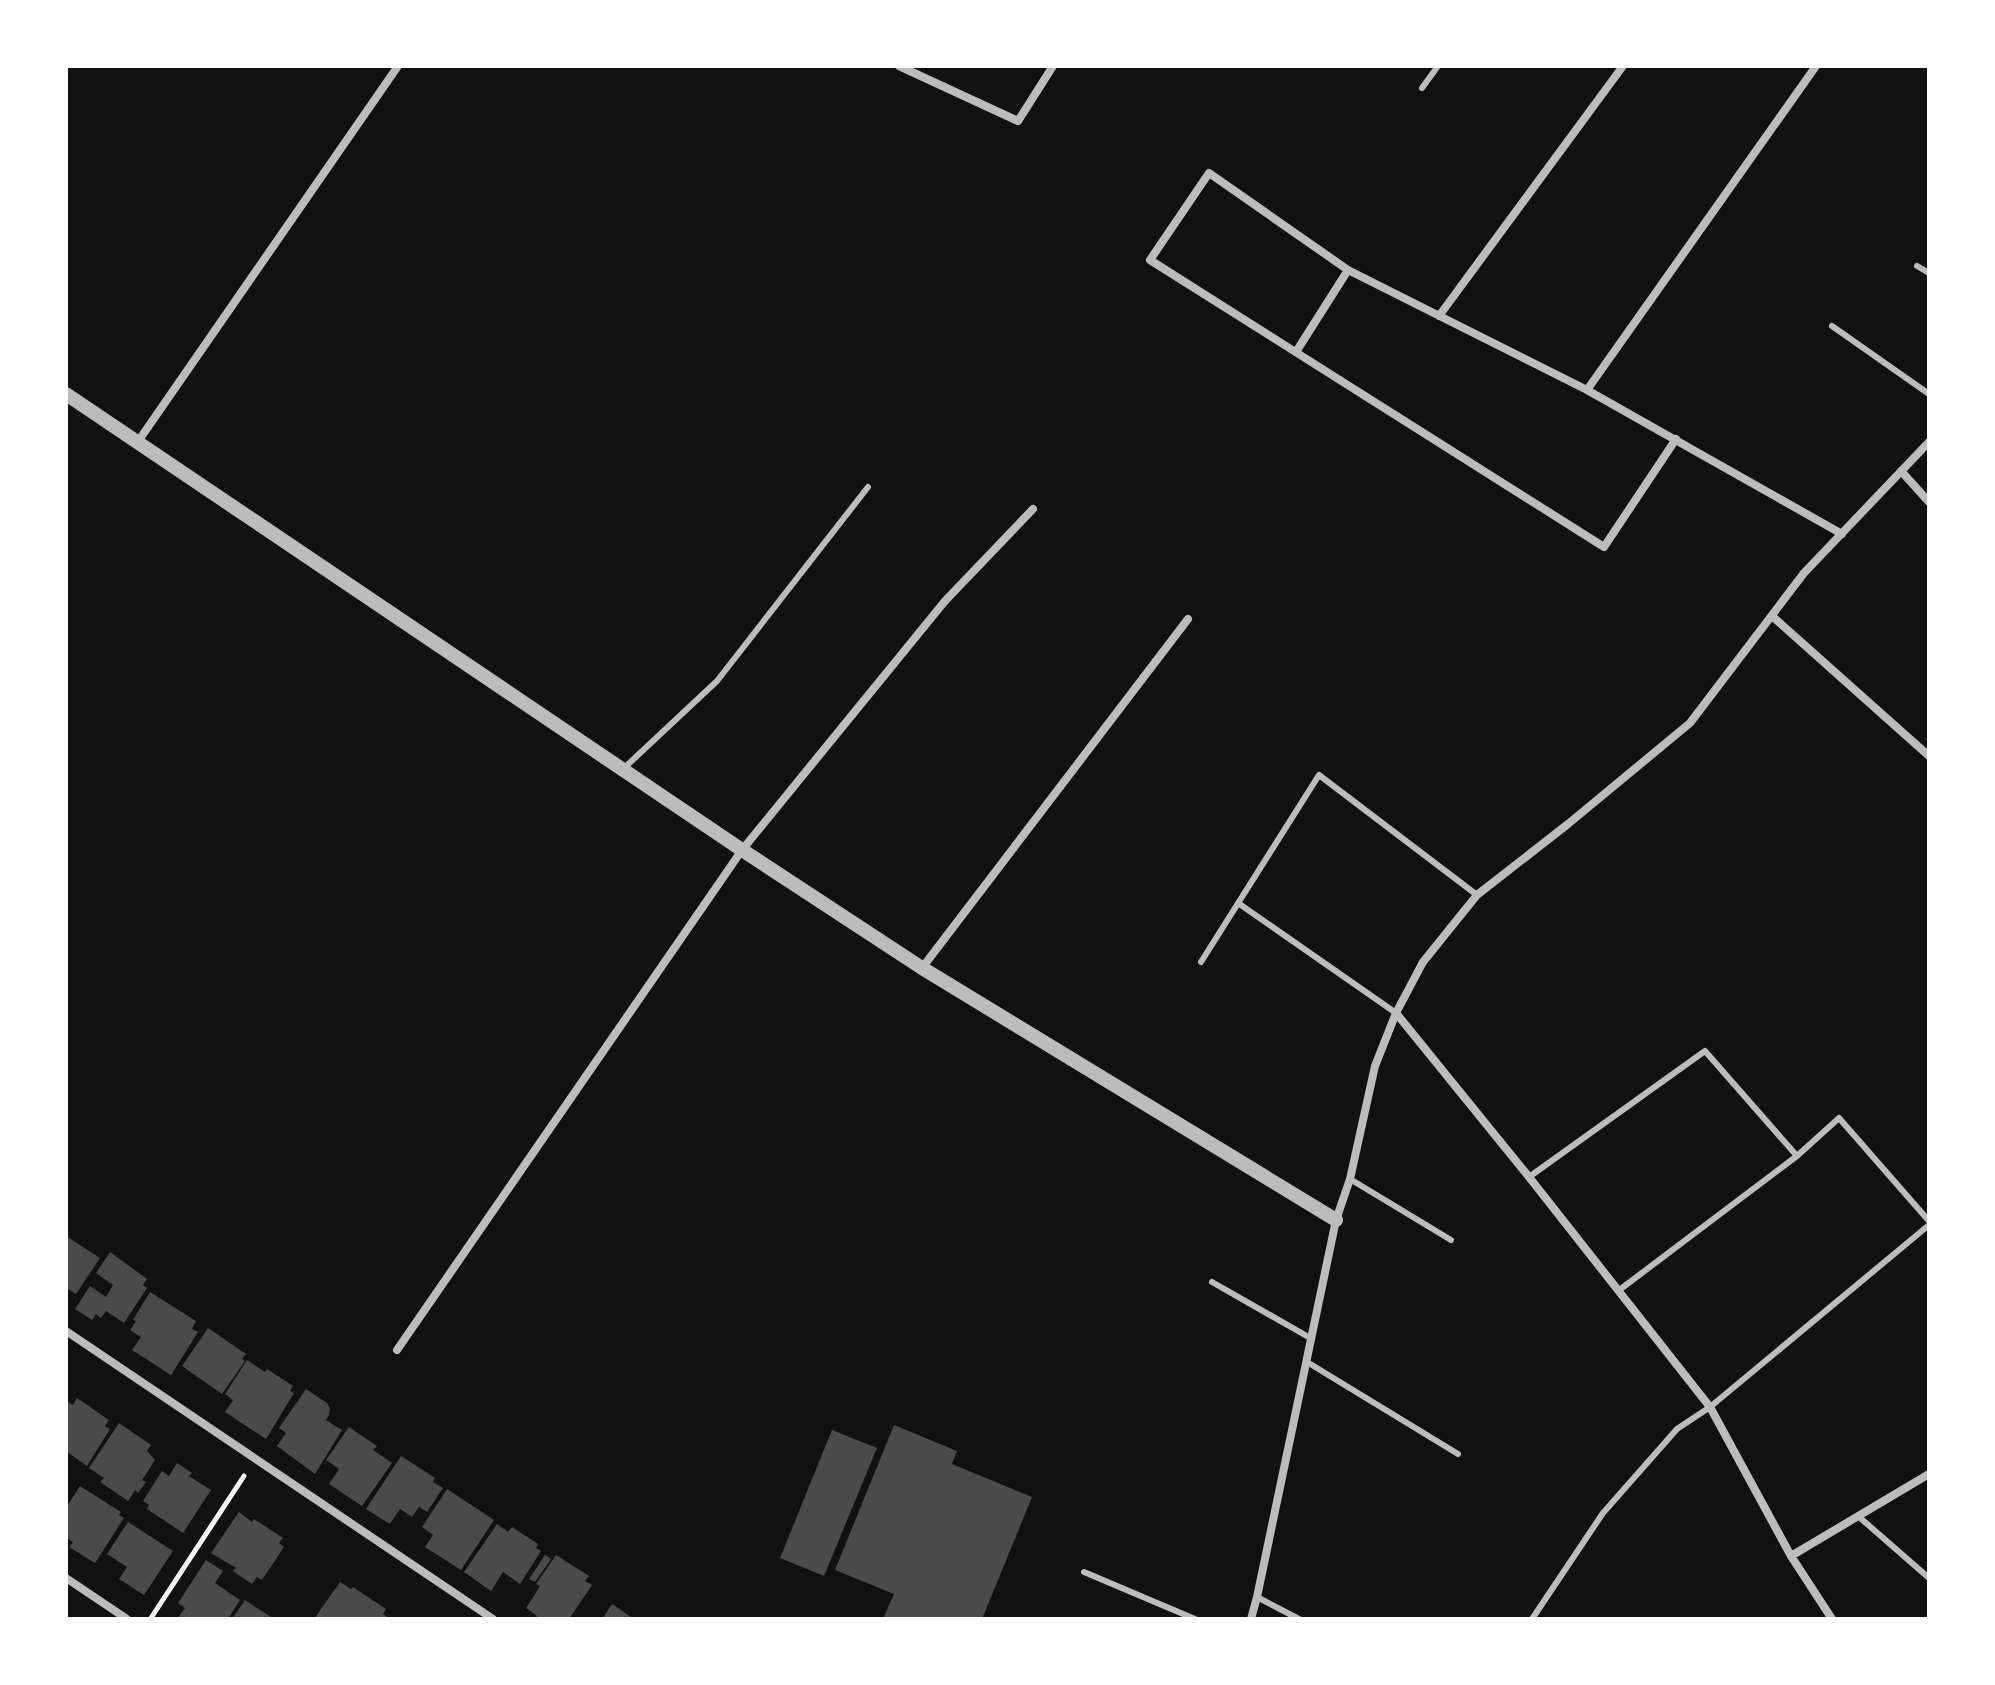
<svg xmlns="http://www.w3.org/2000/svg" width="1995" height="1685" font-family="'Source Sans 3',sans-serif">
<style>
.building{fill:#4a4a4a}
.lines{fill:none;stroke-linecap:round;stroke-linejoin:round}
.path{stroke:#f5f5f5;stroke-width:5}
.service{stroke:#bcbcbc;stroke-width:6}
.minor{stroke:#bcbcbc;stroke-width:8}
.tertiary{stroke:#bcbcbc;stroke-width:14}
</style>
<rect width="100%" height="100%" fill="#111"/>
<!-- building -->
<path class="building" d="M66,1236L100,1258L76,1294L66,1288Z
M110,1252L147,1279L143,1285L147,1288L124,1323L106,1311L101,1318L96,1314L92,1320L75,1309L90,1286L106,1297L113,1285L96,1273Z
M150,1292L196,1321L192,1329L198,1332L171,1375L132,1350L141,1337L130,1330L136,1321L133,1320Z
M208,1328L246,1354L242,1359L245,1361L222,1394L182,1366Z
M247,1360L265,1372L267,1369L293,1386L290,1391L294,1393L266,1439L225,1412L233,1400L225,1394Z
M306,1389L327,1403L330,1408L329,1415L326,1420L342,1430L315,1474L277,1446L286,1433L279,1428Z
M77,1398L109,1420L105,1426L110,1429L87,1466L66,1451V1401L73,1405Z
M119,1423L151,1445L147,1451L155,1460L142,1480L146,1482L138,1493L135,1490L128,1501L100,1482L104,1478L89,1468Z
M894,1425L957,1451L952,1464L1032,1497L982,1619H883L894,1594L835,1570Z
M349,1427L377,1446L373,1450L392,1463L362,1506L329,1484L339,1469L326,1460Z
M832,1430L877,1448L824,1576L780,1558Z
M401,1456L435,1478L433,1482L443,1488L427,1512L419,1507L412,1517L400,1509L390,1524L366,1509Z
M177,1463L192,1473L189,1476L211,1490L183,1533L147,1509L149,1505L143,1501L162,1471L169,1476Z
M80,1486L121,1512L119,1515L124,1518L95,1563L69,1547L73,1542L66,1538V1508Z
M447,1489L494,1520L461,1570L425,1547L433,1535L422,1527Z
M239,1512L252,1522L254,1519L283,1538L279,1543L284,1547L262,1580L257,1577L252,1584L233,1571L236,1568L211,1553Z
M128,1522L173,1551L144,1595L119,1579L127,1567L107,1554Z
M497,1524L508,1532L512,1527L538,1544L536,1548L541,1551L520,1584L503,1572L491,1591L464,1572Z
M545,1555L551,1559L535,1582L529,1579Z
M556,1555L589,1576L585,1581L592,1585L569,1619H535L537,1616L526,1608L540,1586L536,1584Z
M206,1560L223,1571L215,1583L240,1600L228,1619H177L185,1608L178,1603Z
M340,1582L351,1589L353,1587L386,1609L383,1614L390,1619H314Z
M245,1600L274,1619H232Z
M612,1604L634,1619H602Z"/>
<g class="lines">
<!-- path -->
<path class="path" d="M151,1618L244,1476"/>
<!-- service -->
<path class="service" d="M1422,88L1438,66
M1917,266L1929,273
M1832,326L1929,394
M622,770L717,681L868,487
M1238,903L1396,1013
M1201,962L1319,775L1477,895
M1529,1177L1705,1051L1797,1156
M1350,1179L1451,1240
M1212,1282L1312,1339
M1618,1291L1797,1156L1839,1118L1929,1221
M1307,1362L1458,1454
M1858,1516L1929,1578
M1084,1572L1195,1619
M1257,1597L1299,1619
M1532,1619L1603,1513L1677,1429L1710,1407L1929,1225"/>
<!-- minor -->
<path class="minor" d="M899,66L1018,121L1053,66
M1439,316L1623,66
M1296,352L1348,270
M1587,390L1816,66
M1676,439L1604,547L1150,260L1209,173L1348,270L1587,390L1842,534
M137,443L398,66
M1901,471L1929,502
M1772,616L1929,756
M922,968L1188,619
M1396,1013L1529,1177L1710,1407L1791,1556L1832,1619
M66,1331L493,1619
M397,1350L742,850L945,601L1033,509
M1791,1556L1929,1474
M66,1578L127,1619
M1251,1619L1257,1597L1336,1220L1350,1179L1375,1066L1396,1013L1423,962L1477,895L1568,824L1690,723L1804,573L1929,442"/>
<!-- tertiary -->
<path class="tertiary" d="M66,394L742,850L922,968L1336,1220"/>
</g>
<!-- border -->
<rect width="1995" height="1685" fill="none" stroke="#ffffff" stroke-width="136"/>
</svg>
